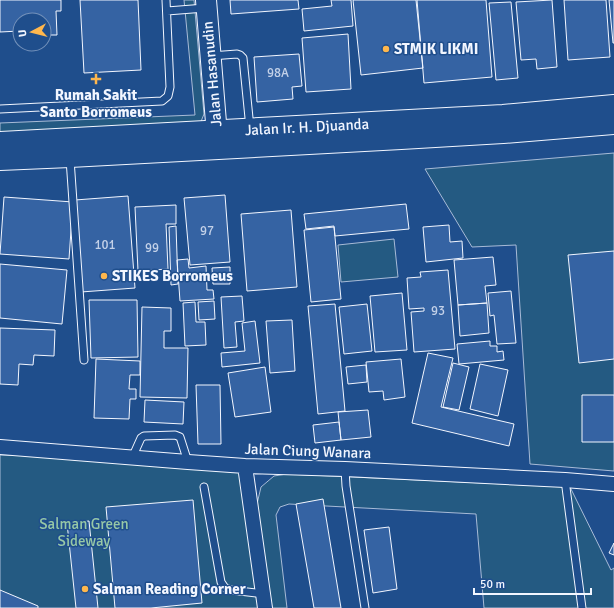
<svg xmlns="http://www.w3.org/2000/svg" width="614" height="608" font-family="Signika,sans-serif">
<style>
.green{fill:#245a82;stroke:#a8bbd7}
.building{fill:#3563a3;stroke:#f2f6ff}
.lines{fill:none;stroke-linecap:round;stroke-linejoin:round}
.lane-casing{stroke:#f2f6ff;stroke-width:9}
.street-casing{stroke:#f2f6ff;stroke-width:16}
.secondary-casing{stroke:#f2f6ff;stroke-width:22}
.primary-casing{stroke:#f2f6ff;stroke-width:24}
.lane{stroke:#1f4e8c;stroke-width:7}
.street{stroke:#1f4e8c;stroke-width:14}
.secondary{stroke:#1f4e8c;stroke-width:20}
.primary{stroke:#1f4e8c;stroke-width:22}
.poi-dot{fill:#ffb74d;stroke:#1f4e8c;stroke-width:1.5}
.labels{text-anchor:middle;stroke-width:3;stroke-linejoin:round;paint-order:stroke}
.number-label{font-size:13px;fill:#c3d1e8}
.poi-label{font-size:15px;font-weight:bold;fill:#f2f6ff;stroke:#1f4e8c;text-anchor:start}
.street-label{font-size:15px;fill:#f2f6ff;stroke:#1f4e8c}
.park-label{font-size:15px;fill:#97c8a6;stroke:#1f4e8c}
</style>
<rect width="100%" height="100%" fill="#1f4e8c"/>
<!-- green -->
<path class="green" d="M184,0H194L204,114L200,124L0,141V123L195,115Z
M614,153V471L530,464L516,245L472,247L425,169Z
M394,239L398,277L341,282L338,245Z
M0,455L132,458L245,466L265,608H0Z
M287,474L570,487L611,570L614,568V608H484L476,514L289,504L280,507L276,515L287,608H272L257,504L261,487L274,476Z"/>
<!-- building -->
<path class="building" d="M0,0H61V11H56L57,35H44V20H20V31L0,32Z
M80,0H138L141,70L84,73Z
M230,0H298L299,9L231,14Z
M331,0H351L353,26L304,31L302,9L332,6Z
M353,0H416L423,68L361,75Z
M417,0H486L492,77L424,83Z
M552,0L557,67L537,69L536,59L521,60L516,2Z
M564,0H606L610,57L568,60Z
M609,0H614V43H613Z
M511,2L518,78L496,80L489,3Z
M348,34L351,89L306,92L302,38Z
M299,54L302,86L292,87L293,99L257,102L254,57Z
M225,195L230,262L190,265L184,198Z
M128,196L135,288L81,292L75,200Z
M4,197L73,202L69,259L0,254Z
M406,204L409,229L335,236L334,226L306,229L304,214Z
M176,205V224H166L168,269L138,271L135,207Z
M291,210L297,287L247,291L241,214Z
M449,225L450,242L462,241L463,258L426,262L423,227Z
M176,226L178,284L171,285L169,227Z
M334,227L341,299L311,302L304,230Z
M614,251V359L579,363L568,255Z
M493,257L496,285L485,286L487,303L458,305L454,260Z
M188,259L189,268L206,266L207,290H213L214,299L180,301L177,260Z
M0,264L67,270L62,324L0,318Z
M230,267V284H213L212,268Z
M448,270L455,349L414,352L411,312L424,311V308L409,309L407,278L421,277L420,272Z
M511,291L516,343L497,344L494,315L490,316L488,293Z
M402,293L407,350L375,352L370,296Z
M242,296L244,321L235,322L237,347L224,348L221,297Z
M89,300H137L138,357L91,358Z
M214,301L215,319L199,320L198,302Z
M195,302L196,322H205L206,345L185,346L183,303Z
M487,303L489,333L460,336L458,305Z
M335,304L345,411L318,414L308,306Z
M367,304L372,351L344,354L339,307Z
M142,307L171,308V331H164V348H188L187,398L140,397Z
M292,320L295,371L270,373L266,321Z
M255,321L260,363L222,367L221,353L245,351L242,323Z
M0,328L55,330L54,356L34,355L33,365L19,364L18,385L0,384Z
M490,341V346H497V352L503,351L504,360L459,364L457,344Z
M428,353L453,358L441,407L514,424L509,446L412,423Z
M96,359L140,361V375H130L129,389H136V399H130L129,419L94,418Z
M401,359L405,397L384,400L383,391L369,392L366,362Z
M453,363L469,367L459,410L443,407Z
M480,364L508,370L498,416L470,409Z
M366,365L367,382L348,384L346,367Z
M265,367L271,412L235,417L228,373Z
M196,385H220L221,444H198Z
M582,395H614V442H582Z
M145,400L184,402L183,424L144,422Z
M368,410L371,437L341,440L338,412Z
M339,422L341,440L315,443L313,425Z
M323,499L341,608H314L296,504Z
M193,500L202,603L151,608H115L106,507Z
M89,521L98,608H76L67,523Z
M389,527L397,589L373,593L364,530Z
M614,543V555L609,553Z
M0,590L38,606V608H0Z"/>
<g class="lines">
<!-- lane casing -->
<g class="lane-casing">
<path id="lane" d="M167,11L205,8
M211,56L237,54L240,55L243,58L250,128
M0,109L162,101L168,96L170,87L166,0
M70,159L84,360
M132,458L141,438L144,436L175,435L180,437L188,462
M345,469L346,486L365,608
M565,480L582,608
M204,487L221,582L225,588L231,590L264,594"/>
</g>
<!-- street casing -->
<g class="street-casing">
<path id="street" d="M0,447L188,462L245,466L345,469L565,480L614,484
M245,466L265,608"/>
</g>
<!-- secondary casing -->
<g class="secondary-casing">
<path id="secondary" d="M206,0L218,147"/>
</g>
<!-- primary casing -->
<g class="primary-casing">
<path id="primary" d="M0,143L503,116L614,106
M0,159L70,156L401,138L503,132L614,123"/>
</g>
<!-- lane -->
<use href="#lane" class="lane"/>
<!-- street -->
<use href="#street" class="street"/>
<!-- secondary -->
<use href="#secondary" class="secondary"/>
<!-- primary -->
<use href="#primary" class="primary"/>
</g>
<!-- markers -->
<g class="poi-dot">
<circle cx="386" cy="49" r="4"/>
<path d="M94 73h4v4h4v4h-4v4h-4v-4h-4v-4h4z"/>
<circle cx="104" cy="276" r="4"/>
<circle cx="85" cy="589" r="4"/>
</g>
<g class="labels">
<!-- number labels -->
<g class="number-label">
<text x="278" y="77">98A</text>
<text x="207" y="235">97</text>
<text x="105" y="249">101</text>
<text x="152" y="252">99</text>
<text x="438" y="315">93</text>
</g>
<!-- poi labels -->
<g class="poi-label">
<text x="394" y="54">STMIK LIKMI</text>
<text x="96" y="100" text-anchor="middle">Rumah Sakit<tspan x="96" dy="17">Santo Borromeus</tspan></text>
<text x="112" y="281">STIKES Borromeus</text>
<text x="93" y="594">Salman Reading Corner</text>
</g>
<!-- street labels -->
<g class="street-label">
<text transform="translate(212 74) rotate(-95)" y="5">Jalan Hasanudin</text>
<text transform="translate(307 127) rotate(-3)" y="5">Jalan Ir. H. Djuanda</text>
<text transform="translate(308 451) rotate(2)" y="5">Jalan Ciung Wanara</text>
</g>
<!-- park labels -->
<g class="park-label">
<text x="84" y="529">Salman Green<tspan x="84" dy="17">Sideway</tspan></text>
</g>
</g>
<!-- north arrow -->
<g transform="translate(32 32) rotate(263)"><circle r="19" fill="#1f4e8c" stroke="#7391ba"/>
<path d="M0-3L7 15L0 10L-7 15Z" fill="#ffb74d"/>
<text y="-6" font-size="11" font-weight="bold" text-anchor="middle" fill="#f2f6ff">U</text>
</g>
<!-- scale -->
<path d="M474 588v6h117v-6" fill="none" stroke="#f2f6ff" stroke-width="2"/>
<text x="480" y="588" font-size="12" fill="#f2f6ff" stroke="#1f4e8c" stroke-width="3" paint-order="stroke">50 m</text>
</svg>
